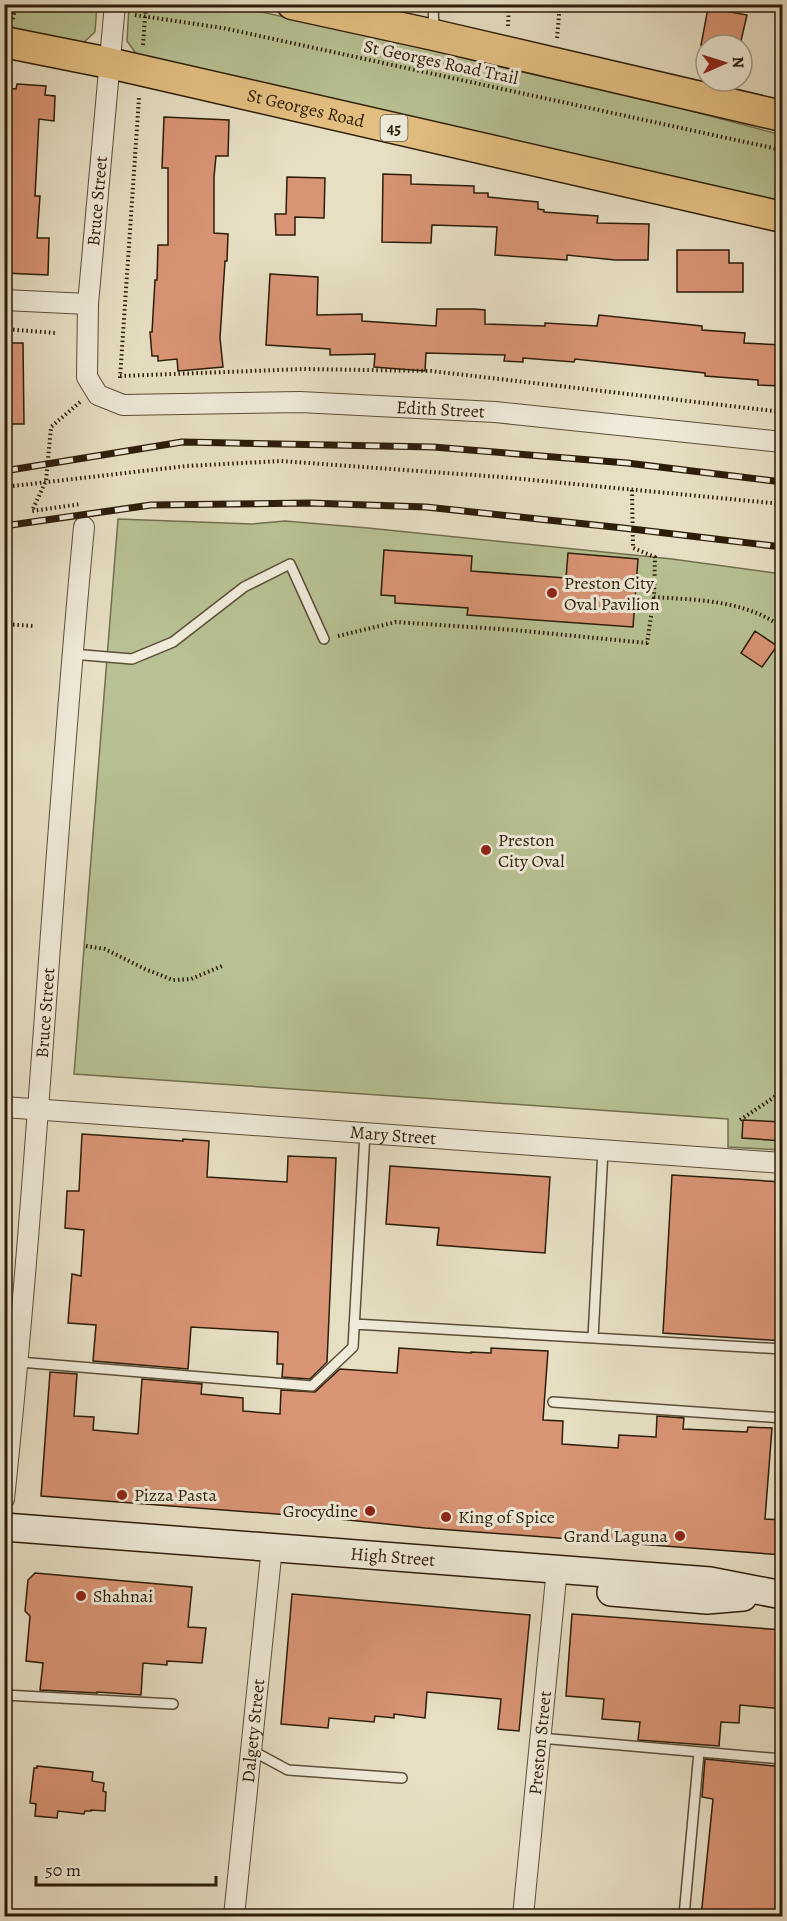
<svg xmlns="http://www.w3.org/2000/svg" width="787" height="1921" font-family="Alegreya,serif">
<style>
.green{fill:#b7c193;stroke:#726f4e;stroke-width:1.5}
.building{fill:#d99475;stroke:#2c1d08;stroke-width:1.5}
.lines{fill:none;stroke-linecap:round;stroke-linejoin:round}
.lane-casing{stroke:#5b4e37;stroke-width:12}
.street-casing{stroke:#5b4e37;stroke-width:22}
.secondary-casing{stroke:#2c1d08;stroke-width:30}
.primary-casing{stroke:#2c1d08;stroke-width:33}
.path{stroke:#2c1d08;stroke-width:4;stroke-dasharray:1.5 3;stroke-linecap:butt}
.lane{stroke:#efead9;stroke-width:9}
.street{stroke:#efead9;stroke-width:20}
.secondary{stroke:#efead9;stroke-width:27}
.primary{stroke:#e4c082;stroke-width:30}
.rail-casing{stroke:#2c1d08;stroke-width:7}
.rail{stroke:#efead9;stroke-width:4.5;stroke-dasharray:14;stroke-linecap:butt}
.poi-dot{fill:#8f2418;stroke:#efead9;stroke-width:2}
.labels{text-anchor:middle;stroke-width:6;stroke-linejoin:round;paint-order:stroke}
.shield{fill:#efead9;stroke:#665a47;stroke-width:1.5}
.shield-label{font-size:16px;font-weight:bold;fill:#2c1d08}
.street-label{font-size:18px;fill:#2c1d08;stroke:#efead9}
.poi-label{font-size:18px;fill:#2c1d08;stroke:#efead9;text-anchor:start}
</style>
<rect width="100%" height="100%" fill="#e7dfc4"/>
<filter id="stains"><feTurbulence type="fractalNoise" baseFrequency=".00333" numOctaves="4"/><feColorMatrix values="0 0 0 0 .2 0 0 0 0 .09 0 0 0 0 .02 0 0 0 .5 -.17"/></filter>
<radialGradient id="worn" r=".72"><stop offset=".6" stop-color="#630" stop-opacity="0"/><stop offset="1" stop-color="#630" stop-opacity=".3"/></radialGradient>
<!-- green -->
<path class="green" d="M5,5H97L95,32L82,44L5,27Z
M129,5H231L635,96L782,135V204L140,59L127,41Z
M118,519L252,524L285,521L368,528L672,559L782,574V1150L728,1147V1119L74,1074Z"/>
<!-- building -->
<path class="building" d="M708,8L747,15L740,45H701Z
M17,84L46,86L45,95L55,96L54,121L39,119L35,196H40L37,238H49L48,275L4,273L5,113L6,88L16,89Z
M164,117L229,120L228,156H216L214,177V233L228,234L227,261H225L220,338L223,367L178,371L177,359L158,361V356H152L150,332H152L155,280H157L158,245H168V168H162Z
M383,174L411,175V184L474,186V193H488V197L538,202V209L544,210V212L598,216L597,223L649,224L648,260H615L567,255V260L495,255L497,227L432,225L431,243L382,242Z
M287,177L325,178L324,218L295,217V235H276L275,214H286Z
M677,250H729V263H743V292H677Z
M270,274L318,277L317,315L362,314V321L436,326L437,309H474L485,310V324L545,326V323L597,326L599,315L702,326V330L745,333L744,343L783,345V386L758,385V380L705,376V373L575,359L574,362L523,358V362L504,361L505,355L426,353L425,371L374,367L375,354L330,355V349L266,345Z
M4,343H23L24,424H4Z
M384,550L472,556L471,571L566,578L568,553L638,559L633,627L467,615L468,608L395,603V596L381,595Z
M755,631L777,646L762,667L741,653Z
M743,1120L783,1122V1141L742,1138Z
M82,1134L183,1141V1139L209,1141L207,1177L287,1182L288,1156L336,1158L327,1362L310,1379L282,1377L283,1364H277L278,1332L191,1327L188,1369L93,1361L96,1325L68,1323L72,1274L81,1276L84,1230L65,1228L67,1191H79Z
M390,1166L550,1177L545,1253L437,1245L439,1228L386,1224Z
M672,1175L783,1182V1341L663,1333Z
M399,1348L471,1353V1352L491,1353V1348L548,1351L543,1420L563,1421L562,1444L618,1448L619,1435L656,1437L657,1416L684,1418L683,1429L747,1432L748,1427L772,1428L765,1519L783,1520V1555L425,1528L329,1518L41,1496L50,1372L77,1374L74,1416L94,1417L93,1430L138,1434L142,1379L202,1384L201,1394L243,1398V1411L280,1414L281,1390L315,1392L340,1369L397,1373Z
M35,1573L192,1587L188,1627L206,1628L202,1663L167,1661V1665L143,1663L141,1695L97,1692V1693L40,1690L43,1663L26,1661L30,1616L25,1611L28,1580Z
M292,1594L530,1615L519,1731L498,1729L501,1699L427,1692L425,1718L394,1714V1718L375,1716L374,1722L329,1718L328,1728L281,1724Z
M572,1614L783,1630V1709L740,1705L739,1723L721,1722L719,1746L638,1740L640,1722L602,1719L604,1699L566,1696Z
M705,1759L783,1767V1917H701L713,1799L702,1797Z
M37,1766L93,1772L92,1781L104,1783L103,1791L106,1792L105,1811L91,1810V1811H85L84,1814L58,1811L57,1818L35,1816L36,1804L30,1803L34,1768H37Z"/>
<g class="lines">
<!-- lane casing -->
<g class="lane-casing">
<path id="lane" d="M433,4L434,32
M72,654L132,659L173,642L244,587L290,564L324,639
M4,1322L21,1324
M354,1324L782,1349
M593,1338L603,1150
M19,1362L312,1386L353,1347L365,1133
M553,1402L782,1418
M4,1695L173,1704
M540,1738L782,1759
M251,1750L288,1770L402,1778
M684,1916L699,1752"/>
</g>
<!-- street casing -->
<g class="street-casing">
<g id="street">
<path id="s1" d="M115,4L88,304L87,377L98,395L123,405L300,402L495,412L782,442"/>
<path d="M4,300L88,304"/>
<path id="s2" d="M4,1107L782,1163"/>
<path id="s3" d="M4,1499C38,1176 53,851 84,527"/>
<path id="s4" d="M234,1916L272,1547"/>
<path id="s5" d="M523,1916L557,1568"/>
</g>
</g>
<!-- secondary casing -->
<g class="secondary-casing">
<g id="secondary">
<path id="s6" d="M4,1527L710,1581L782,1595"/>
<path d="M611,1592L707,1600L743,1597"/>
</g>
</g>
<!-- primary casing -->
<g class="primary-casing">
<g id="primary">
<path d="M292,4L434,35L782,116"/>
<path id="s7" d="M4,42L109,63L782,217"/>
</g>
</g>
<!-- path -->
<path class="path" d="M135,15L223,28L782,150
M13,19L16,4
M508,26L509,4
M557,38L560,4
M143,45L146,4
M4,329L56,333
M120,376L304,369L431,371L782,412
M120,378L139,98
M80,402L51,427L46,481L32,511L81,504
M4,487L186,466L281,461L501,477L782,504
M632,490L633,548L655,557L654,597C698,600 744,600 782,627
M4,624L33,626
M338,636L396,622L514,630L647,643L654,597
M86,946L105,949L145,969L173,980L191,979L222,966
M740,1120L782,1092"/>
<!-- lane -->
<use href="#lane" class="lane"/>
<!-- street -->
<use href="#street" class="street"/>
<!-- secondary -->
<use href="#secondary" class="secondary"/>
<!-- primary -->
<use href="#primary" class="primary"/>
<!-- rail casing -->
<g class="rail-casing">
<path id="rail" d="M4,471L182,442L433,447L627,463L782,482
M4,526L151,505L310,503L426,507L623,528L782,547"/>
</g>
<!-- rail -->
<use href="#rail" class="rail"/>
</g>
<!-- markers -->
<g class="poi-dot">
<circle cx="552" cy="593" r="6"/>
<circle cx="486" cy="850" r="6"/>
<circle cx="122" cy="1495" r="6"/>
<circle cx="370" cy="1511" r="6"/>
<circle cx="446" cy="1517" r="6"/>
<circle cx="680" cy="1536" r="6"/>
<circle cx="81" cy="1596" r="6"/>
</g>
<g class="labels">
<!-- shield labels -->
<rect class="shield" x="380.5" y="115" width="27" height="26" rx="4.5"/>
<g class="shield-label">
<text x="394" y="134">45</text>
</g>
<!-- street labels -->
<g class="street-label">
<text transform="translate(441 62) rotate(12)" y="6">St Georges Road Trail</text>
<text dy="6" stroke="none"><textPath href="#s7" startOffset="309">St Georges Road</textPath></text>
<text transform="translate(97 201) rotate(-85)" y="6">Bruce Street</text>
<text dy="6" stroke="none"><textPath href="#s1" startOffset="740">Edith Street</textPath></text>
<text dy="6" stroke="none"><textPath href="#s3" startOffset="488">Bruce Street</textPath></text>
<text dy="6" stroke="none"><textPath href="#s2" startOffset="390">Mary Street</textPath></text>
<text dy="6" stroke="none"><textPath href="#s6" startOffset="390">High Street</textPath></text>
<text dy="6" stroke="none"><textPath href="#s4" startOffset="186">Dalgety Street</textPath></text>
<text dy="6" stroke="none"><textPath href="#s5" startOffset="174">Preston Street</textPath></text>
</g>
<!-- poi labels -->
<g class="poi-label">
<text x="564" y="589">Preston City<tspan x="564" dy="21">Oval Pavilion</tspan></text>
<text x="498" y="846">Preston<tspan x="498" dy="21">City Oval</tspan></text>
<text x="134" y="1501">Pizza Pasta</text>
<text x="358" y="1517" text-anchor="end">Grocydine</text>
<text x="458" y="1523">King of Spice</text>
<text x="668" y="1542" text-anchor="end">Grand Laguna</text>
<text x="93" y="1602">Shahnai</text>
</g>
</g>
<!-- margin -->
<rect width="787" height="1921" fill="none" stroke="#e7dfc4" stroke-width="24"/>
<rect x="6" y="6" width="775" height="1909" fill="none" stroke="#2c1d08" stroke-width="3"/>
<rect x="12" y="12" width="763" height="1897" fill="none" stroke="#2c1d08" stroke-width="1.5"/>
<!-- north arrow -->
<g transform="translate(724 63) rotate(87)"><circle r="28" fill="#efead9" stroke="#a19885" stroke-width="1.5"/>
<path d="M0-4.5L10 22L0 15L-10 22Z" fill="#8f2418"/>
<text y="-9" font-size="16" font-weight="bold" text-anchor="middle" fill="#2c1d08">N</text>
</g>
<!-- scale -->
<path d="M36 1876v9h180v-9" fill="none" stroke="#2c1d08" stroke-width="3"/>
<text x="45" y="1876" font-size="18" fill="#2c1d08" stroke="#efead9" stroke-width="4.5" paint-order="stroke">50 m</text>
<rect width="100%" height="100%" filter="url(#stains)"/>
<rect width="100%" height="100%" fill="url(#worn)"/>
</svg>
